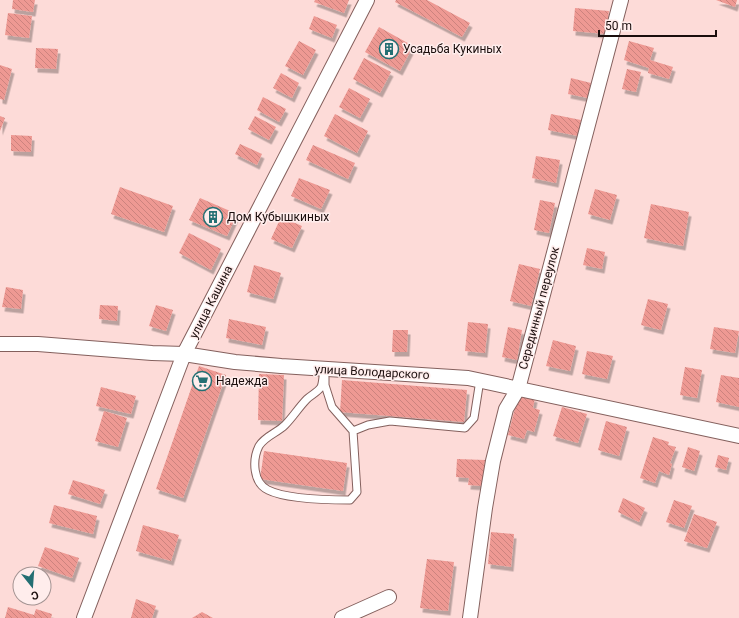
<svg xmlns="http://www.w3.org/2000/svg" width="739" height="618" font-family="Roboto,sans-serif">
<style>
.building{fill:url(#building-back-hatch);filter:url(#shadow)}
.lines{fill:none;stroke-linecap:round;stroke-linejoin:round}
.service-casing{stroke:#84605d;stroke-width:9}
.minor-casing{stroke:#84605d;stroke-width:16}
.service{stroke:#fff;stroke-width:7}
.minor{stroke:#fff;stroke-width:14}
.labels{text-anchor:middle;stroke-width:3;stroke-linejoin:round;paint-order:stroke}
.poi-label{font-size:12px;fill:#1a0d0c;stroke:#ffedec;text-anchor:start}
.street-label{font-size:12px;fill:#1a0d0c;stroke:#ffedec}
</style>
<defs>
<pattern id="building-back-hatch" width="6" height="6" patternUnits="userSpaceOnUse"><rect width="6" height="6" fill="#ee9993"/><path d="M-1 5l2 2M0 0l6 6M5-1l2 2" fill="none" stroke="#cc837e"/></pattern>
<filter id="shadow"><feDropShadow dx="2.5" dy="4.5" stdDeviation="0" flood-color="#0004"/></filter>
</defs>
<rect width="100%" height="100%" fill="#fddbd8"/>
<!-- building -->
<path class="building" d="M13,0H35L33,12L12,9Z
M315,0H349L344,13L314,2Z
M396,0H427L470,23L462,37L395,2Z
M716,0H737L735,7Z
M575,8L609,11L606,34L573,31Z
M8,13L32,16L29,38L5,35Z
M314,16L337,25L332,38L309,29Z
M379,27L413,46L400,71L365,52Z
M299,41L316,50L303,75L285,66Z
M629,41L654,48L650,60L673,67L669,79L648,73L649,68L624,60Z
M36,48L58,49L56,69L35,68Z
M364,58L391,72L380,93L353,79Z
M0,65L12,69L4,100L0,99Z
M627,69L641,72L636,92L622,89Z
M281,73L299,83L292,98L273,88Z
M571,78L591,83L588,98L568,94Z
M349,88L370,99L360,118L339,107Z
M263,97L286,109L279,122L257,110Z
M335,114L368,131L357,153L324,136Z
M551,114L581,120L578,136L548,130Z
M0,116L5,118L0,131Z
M255,116L276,127L269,140L248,129Z
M11,135L32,136L31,152L11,151Z
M240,144L262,154L257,165L235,154Z
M313,145L355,163L348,179L306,160Z
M536,156L560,160L556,183L532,178Z
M299,178L330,190L321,209L291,196Z
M120,187L173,206L164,232L111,214Z
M595,189L617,195L610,220L588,214Z
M200,198L237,214L227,236L189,220Z
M540,200L555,203L549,233L534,230Z
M651,204L689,212L683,246L644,238Z
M281,217L302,226L292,248L271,239Z
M189,233L221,249L211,270L179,253Z
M587,248L605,252L602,269L583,265Z
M519,264L540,269L531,306L510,301Z
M254,265L281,273L273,299L247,292Z
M6,287L23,290L21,309L2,307Z
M648,299L668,304L661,330L641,325Z
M100,305L118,306L117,321L99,319Z
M156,305L173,310L166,331L149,326Z
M229,319L266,327L262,345L226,338Z
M468,322L488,324L485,353L465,351Z
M508,327L522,330L517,360L502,357Z
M714,327L739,331L735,353L710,349Z
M393,330H408L407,352H392Z
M553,340L576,346L570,371L546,366Z
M587,351L613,356L607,379L582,374Z
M199,366L226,375L183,498L156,489Z
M685,367L702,370L697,398L680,395Z
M259,374L284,375L282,421L258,420Z
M721,375L739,378V407L716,402Z
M342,380L467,390L464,422L340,412Z
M101,387L136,396L131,414L96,406Z
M519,393L535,398L533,408L540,410L534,432L527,430L524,439L508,435Z
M562,407L587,414L578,443L553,436Z
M104,411L127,418L118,447L95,441Z
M606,421L627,427L619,456L598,450Z
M653,437L669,442L668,445L676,447L670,463L672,464L669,475L659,471L655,483L640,478Z
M688,447L700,451L694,471L682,467Z
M264,451L347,463L343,491L260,479Z
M718,455L729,458L726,470L715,467Z
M457,459L485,460L483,486L468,485L469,478L456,477Z
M73,480L105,490L100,504L68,494Z
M623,498L645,508L639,522L618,512Z
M674,500L692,506L684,528L666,522Z
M54,505L97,516L93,534L49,523Z
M694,514L717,522L707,548L684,541Z
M143,525L179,535L171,561L136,551Z
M491,532L514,534L511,567L488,564Z
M45,547L79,558L72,578L38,566Z
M427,559L454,562L448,611L420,608Z
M136,599L156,606L152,618H131Z
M8,607L34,615L36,609L52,614L51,618H5Z
M202,612L213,618H192Z"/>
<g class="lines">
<!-- service casing -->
<g class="service-casing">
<path id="service" d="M324,369C323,374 323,383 321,387C318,392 311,395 307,399C299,407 293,417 285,425C277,433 265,436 259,446C252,460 253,483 268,490C286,499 330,500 350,500L357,492L353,431L368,425L390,421L465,428L474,418L480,380
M325,377V385L332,407L353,431"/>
</g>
<!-- minor casing -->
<g class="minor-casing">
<path id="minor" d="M0,344H38L152,353L184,354L235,362L281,366L468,378L739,436
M84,618L184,354L367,0
M342,618L389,597
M470,618L485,508L493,461L506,409L518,389L621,0"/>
</g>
<!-- service -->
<use href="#service" class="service"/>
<!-- minor -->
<use href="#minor" class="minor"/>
</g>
<!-- icons -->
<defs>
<g id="building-ring" transform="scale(1)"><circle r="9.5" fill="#ffedec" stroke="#246f73" stroke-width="1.5"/><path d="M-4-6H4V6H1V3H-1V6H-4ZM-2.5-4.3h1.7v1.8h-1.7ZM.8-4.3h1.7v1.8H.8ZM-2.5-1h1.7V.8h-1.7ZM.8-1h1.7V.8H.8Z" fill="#246f73"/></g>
<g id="supermarket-ring" transform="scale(1)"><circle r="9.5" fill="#ffedec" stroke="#246f73" stroke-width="1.5"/><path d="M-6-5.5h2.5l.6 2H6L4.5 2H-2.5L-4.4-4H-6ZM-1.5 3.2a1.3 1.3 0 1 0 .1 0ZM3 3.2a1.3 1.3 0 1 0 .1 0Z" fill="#246f73"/></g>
</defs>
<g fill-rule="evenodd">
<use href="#building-ring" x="389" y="49"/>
<use href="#building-ring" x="213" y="217"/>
<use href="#supermarket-ring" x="202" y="381"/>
</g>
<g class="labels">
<!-- poi labels -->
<g class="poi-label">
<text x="403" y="53">Усадьба Кукиных</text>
<text x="227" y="221">Дом Кубышкиных</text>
<text x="216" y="385">Надежда</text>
</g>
<!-- street labels -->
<g class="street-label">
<text transform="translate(211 302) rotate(-63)" y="4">улица Кашина</text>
<text transform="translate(539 308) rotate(-75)" y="4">Серединный переулок</text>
<text transform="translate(372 372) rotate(3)" y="4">улица Володарского</text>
</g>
</g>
<!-- north arrow -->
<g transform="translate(32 586) rotate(163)"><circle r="19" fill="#ffedec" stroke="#a39392"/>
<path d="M0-3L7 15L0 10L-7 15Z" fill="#246f73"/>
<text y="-6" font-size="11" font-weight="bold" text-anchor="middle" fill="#1a0d0c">С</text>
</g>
<!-- scale -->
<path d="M599 30v6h117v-6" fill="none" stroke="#1a0d0c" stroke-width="2"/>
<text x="605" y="30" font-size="12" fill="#1a0d0c" stroke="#ffedec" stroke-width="3" paint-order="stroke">50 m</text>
</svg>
